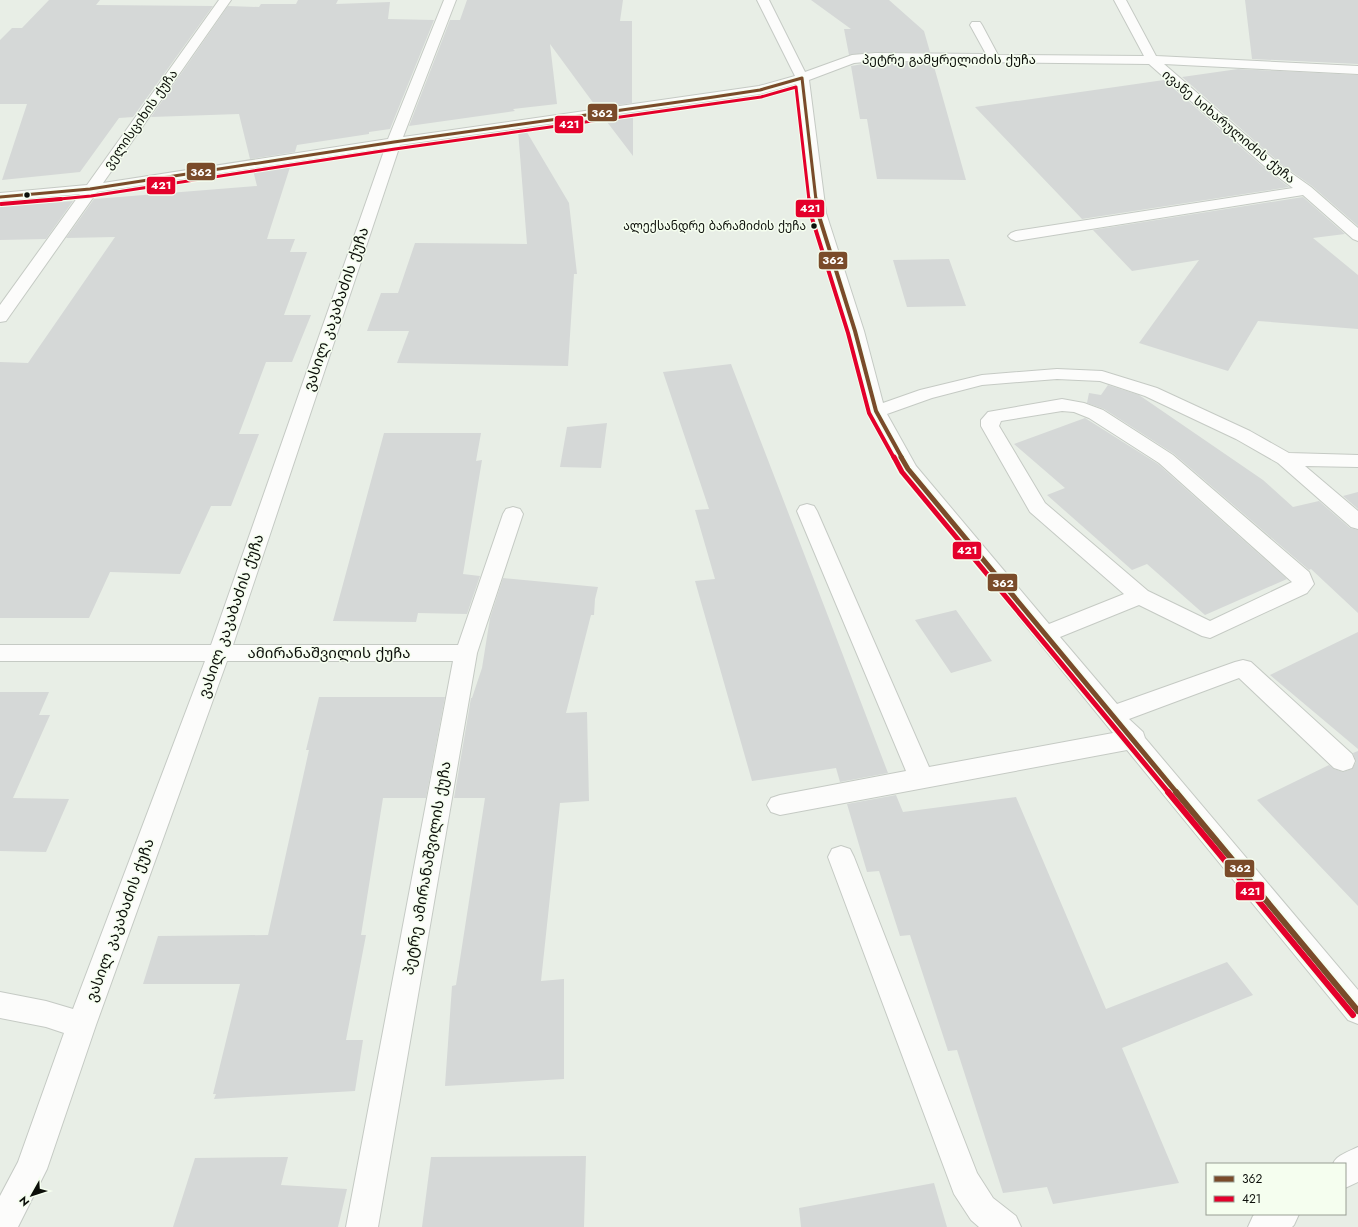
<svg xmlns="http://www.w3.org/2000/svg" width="1358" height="1227" font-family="Jost,'Noto Sans Georgian',sans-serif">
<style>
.building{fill:#d5d8d7}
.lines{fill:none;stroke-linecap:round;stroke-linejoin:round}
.minor-casing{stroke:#c5cac4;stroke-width:2}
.minor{fill:#fcfcfb;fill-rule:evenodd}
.bus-1-far3-casing{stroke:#f5feef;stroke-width:5}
.bus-1-far2-casing{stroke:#f5feef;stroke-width:6}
.bus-1-far1-casing{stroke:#f5feef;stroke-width:8}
.bus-1-casing{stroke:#f5feef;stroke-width:10}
.bus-2-far3-casing{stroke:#f5feef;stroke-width:5}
.bus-2-far2-casing{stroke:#f5feef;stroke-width:6}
.bus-2-far1-casing{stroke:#f5feef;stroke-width:8}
.bus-2-casing{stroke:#f5feef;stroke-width:10}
.bus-1-far3{stroke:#7a4b2a;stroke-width:3}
.bus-1-far2{stroke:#7a4b2a;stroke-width:4}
.bus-1-far1{stroke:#7a4b2a;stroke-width:5}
.bus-1{stroke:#7a4b2a;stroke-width:6}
.bus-2-far3{stroke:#e4002b;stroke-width:3}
.bus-2-far2{stroke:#e4002b;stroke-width:4}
.bus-2-far1{stroke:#e4002b;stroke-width:5}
.bus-2{stroke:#e4002b;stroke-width:6}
.bus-dot{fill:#0c0f0a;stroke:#f5feef;stroke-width:1.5}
.labels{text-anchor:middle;stroke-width:3;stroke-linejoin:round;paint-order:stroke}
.far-bus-label{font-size:12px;fill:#0c0f0a;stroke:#f5feef;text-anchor:end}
.far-street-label{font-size:13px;fill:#0c0f0a;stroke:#f5feef}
.street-label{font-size:15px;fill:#0c0f0a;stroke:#f5feef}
.line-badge{stroke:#f5feef;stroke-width:1.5}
.badge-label{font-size:11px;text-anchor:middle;font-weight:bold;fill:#fff}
</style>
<rect width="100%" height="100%" fill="#e8eee6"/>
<!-- building -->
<path class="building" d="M49,0H100L96,5L213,6L133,117L119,118L80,172L2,180L27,104H0V40L12,28H22Z
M298,0H338L336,4L390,2L388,19L434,20L390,129L369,132V134L297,145L295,152L250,159L239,114L151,117L228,6L259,7L261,4H296Z
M467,0H623L620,21H632V103L597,108L550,44L557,104L513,109L515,111L409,126L450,20H460Z
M811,0H889L924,31L930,52H875L849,55L844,29H851Z
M1245,0H1358V64L1252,59Z
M875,62L933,63L966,180L877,179L867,119H860L851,66Z
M1238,69L1358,75V226L1312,186L1281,164L1182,77Z
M1164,80L1269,172L1289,187L1082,219L975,107Z
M633,114V156L604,118Z
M525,129L569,203L577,274H574L568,366L397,363L409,331H367L381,293H398L415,243L527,244L518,130Z
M291,164L267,239H295L290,252H307L284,315H311L292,362H266L239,434H259L231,506H211L180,574L110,572L89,618H0V362L28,363L115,237L66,238L94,199L257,186L253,170Z
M1303,197L1345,234L1313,238L1358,275V329L1258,321L1228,371L1139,343L1199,260L1132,271L1093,230Z
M73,201L46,239L0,240V207Z
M949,259L966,306L907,307L893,260Z
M731,364L828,616L888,773L840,782L836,768L752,781L695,581L715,579L695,510L709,509L663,372Z
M1108,385L1139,395L1263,480L1293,507L1319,501L1350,528L1358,530V613L1311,569L1309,570L1174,454L1104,409L1087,403L1089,393L1101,395Z
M1085,418L1158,464L1287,579L1205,615L1147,564L1132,570L1047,495L1065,488L1014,444Z
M607,423L601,468L560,467L567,427Z
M384,433H481L476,461L482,460L463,574L480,576L467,614L418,613L416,622L333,621Z
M1358,492V509L1343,496Z
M503,578L598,587L595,599L594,615H591L566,713L587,712L589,801L560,803L541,981L564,979V1079L445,1086L452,986L456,985L485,798H454L471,698H472L482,668L490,618Z
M956,610L992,661L951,673L915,620Z
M1358,632V749L1270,675Z
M0,692H49L39,715H50L13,798L69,799L46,852L0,851Z
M319,697H445L426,798H383L361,935H366L346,1040H363L355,1091L214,1099L216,1094H213L240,984H143L158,936L268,935L309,750H306Z
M1358,751V906L1257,800L1329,765L1334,769L1343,772L1352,769L1356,762L1353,753Z
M896,795L903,812L1016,797L1106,1009L1227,962L1253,995L1122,1048L1179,1183L1053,1204L1047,1187L1003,1193L957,1050L948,1051L910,935L900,936L879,871L867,872L847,804Z
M586,1156L584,1227H422L431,1157Z
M288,1157L281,1185L347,1189L338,1227H173L195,1158Z
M934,1183L947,1227H801L799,1208Z"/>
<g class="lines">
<!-- minor casing -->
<g class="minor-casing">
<path id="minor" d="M219,0H231L103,183L388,139L444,0H456L403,137L759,86L795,76L757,0H769L805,72L852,55L875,53L986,54L970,25L972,22H980L982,25L998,55L1144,56L1114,0H1126L1156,56L1358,66V74L1164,64L1280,165L1311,187L1358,228V241L1353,239L1303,195L1016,241L1011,239L1008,236L1011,233L1016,231L1293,188L1270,171L1149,64L875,61L854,63L809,80L826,213L864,331L883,403L920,390L982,375L1057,369L1102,371L1157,388L1250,431L1289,453L1358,455V467L1305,466L1358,511V529L1351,527L1278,463L1236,439L1145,396L1100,381L1057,379L982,385L932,398L887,414L916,466L1049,624L1124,594L1030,512L981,426V420L988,412L1062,399L1084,403L1103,410L1173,455L1309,572L1314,584L1307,593L1210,638L1202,636L1139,605L1060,637L1117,704L1235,662L1243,660L1251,662L1352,754L1355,761L1352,768L1343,771L1334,768L1239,678L1129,719L1143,732L1145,738L1358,990V1024L1348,1020L1127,750L780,815L771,812L767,805L771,798L780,795L906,771L797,511L800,506L807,504L814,506L817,511L929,767L1113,733L901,473L867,411L846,331L810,213L796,84L760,94L400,145L233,645H458L503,514L506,509L513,507L520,509L523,514L477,653L378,1227H346L453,661H227L96,1025L47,1169L18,1227H0V1196L18,1162L64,1033L46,1027L0,1018V992L46,1001L73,1009L205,661H0V645H211L385,148L97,192L6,321L0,322V305L80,194L0,201V193L87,185ZM1062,411L1074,412L1089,418L1159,463L1292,582L1210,621L1148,591L1045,503L999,426L1001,421Z
M841,846L850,849L854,857L977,1173L993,1198L1016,1216L1021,1227H979L971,1220L954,1194L828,857L832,849Z
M1358,1147V1182L1345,1188V1164H1333C1336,1155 1350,1151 1358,1147Z
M1255,1214H1299L1294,1225L1292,1227H1248L1253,1216Z"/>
</g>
<!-- minor -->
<use href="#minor" class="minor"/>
<!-- bus-1-far3 casing -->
<g class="bus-1-far3-casing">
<path id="bus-1-far3" d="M802,78L816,200
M0,197L90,189L394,142L707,98L760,90L802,78"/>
</g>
<!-- bus-1-far2 casing -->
<g class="bus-1-far2-casing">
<path id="bus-1-far2" d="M816,199L818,213L855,331L876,411L902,458"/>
</g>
<!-- bus-1-far1 casing -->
<g class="bus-1-far1-casing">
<path id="bus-1-far1" d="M901,457L908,469L1177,793"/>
</g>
<!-- bus-1 casing -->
<g class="bus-1-casing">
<path id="bus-1" d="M1176,792L1358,1011"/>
</g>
<!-- bus-2-far3 casing -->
<g class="bus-2-far3-casing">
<path id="bus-2-far3" d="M49,200L91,196L395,149L761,97L796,87L809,200"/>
</g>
<!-- bus-2-far2 casing -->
<g class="bus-2-far2-casing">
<path id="bus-2-far2" d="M809,199L811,215L848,333L869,413L894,458
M1,204L61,199"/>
</g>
<!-- bus-2-far1 casing -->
<g class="bus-2-far1-casing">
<path id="bus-2-far1" d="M894,457L902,472L1169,793"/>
</g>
<!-- bus-2 casing -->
<g class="bus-2-casing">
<path id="bus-2" d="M1168,792L1353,1015"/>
</g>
<!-- bus-1-far3 -->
<use href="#bus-1-far3" class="bus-1-far3"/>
<!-- bus-1-far2 -->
<use href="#bus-1-far2" class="bus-1-far2"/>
<!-- bus-1-far1 -->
<use href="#bus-1-far1" class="bus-1-far1"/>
<!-- bus-1 -->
<use href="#bus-1" class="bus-1"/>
<!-- bus-2-far3 -->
<use href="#bus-2-far3" class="bus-2-far3"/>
<!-- bus-2-far2 -->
<use href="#bus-2-far2" class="bus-2-far2"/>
<!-- bus-2-far1 -->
<use href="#bus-2-far1" class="bus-2-far1"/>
<!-- bus-2 -->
<use href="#bus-2" class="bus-2"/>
</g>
<!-- markers -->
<g class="bus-dot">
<circle cx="27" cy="195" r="3.5"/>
<circle cx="814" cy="226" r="3.5"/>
</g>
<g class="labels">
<!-- far-bus labels -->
<g class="far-bus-label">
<text x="806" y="230">ალექსანდრე ბარამიძის ქუჩა</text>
</g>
<!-- far-street labels -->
<g class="far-street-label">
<text x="949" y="64">პეტრე გამყრელიძის ქუჩა</text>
<text transform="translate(140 119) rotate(-55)" y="5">ველისციხის ქუჩა</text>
<text transform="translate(1229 126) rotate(40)" y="5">ივანე სიხარულიძის ქუჩა</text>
</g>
<!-- street labels -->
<g class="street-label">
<text transform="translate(336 309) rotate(-71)" y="5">ვასილ კაკაბაძის ქუჩა</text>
<text transform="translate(231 616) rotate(-71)" y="5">ვასილ კაკაბაძის ქუჩა</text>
<text x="329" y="658">ამირანაშვილის ქუჩა</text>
<text transform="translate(427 868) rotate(-80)" y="5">პეტრე ამირანაშვილის ქუჩა</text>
<text transform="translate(120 920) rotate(-70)" y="5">ვასილ კაკაბაძის ქუჩა</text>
</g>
</g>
<g class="line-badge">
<rect x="587" y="103" width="31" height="19" rx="4" fill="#7a4b2a"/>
<rect x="554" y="115" width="30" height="19" rx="4" fill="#e4002b"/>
<rect x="186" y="162" width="30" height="19" rx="4" fill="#7a4b2a"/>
<rect x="146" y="176" width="30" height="19" rx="4" fill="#e4002b"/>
<rect x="795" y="199" width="30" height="19" rx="4" fill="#e4002b"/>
<rect x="818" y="251" width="30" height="19" rx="4" fill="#7a4b2a"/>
<rect x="952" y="541" width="30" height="19" rx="4" fill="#e4002b"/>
<rect x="987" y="573" width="31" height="19" rx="4" fill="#7a4b2a"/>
<rect x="1224" y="859" width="31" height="19" rx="4" fill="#7a4b2a"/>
<rect x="1235" y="881" width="30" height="20" rx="4" fill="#e4002b"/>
</g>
<g class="badge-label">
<text x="602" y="117">362</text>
<text x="569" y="128">421</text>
<text x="201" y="176">362</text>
<text x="161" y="189">421</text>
<text x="810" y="212">421</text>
<text x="833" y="264">362</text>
<text x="967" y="554">421</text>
<text x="1003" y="587">362</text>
<text x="1240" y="872">362</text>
<text x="1250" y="895">421</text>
</g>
<!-- legend -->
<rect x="1206" y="1163" width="140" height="52" fill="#f5feef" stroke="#989e93"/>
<rect x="1214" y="1176" width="20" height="6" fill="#7a4b2a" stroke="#989e93"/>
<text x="1242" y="1183" font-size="12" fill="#0c0f0a">362</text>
<rect x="1214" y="1196" width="20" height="6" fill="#e4002b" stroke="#989e93"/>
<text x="1242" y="1203" font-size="12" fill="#0c0f0a">421</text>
<!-- north arrow -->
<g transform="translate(32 1195) rotate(231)" stroke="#f5feef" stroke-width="3" paint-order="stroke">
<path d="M0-3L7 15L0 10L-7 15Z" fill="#0c0f0a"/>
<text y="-6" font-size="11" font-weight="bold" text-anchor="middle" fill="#0c0f0a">N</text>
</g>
</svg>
